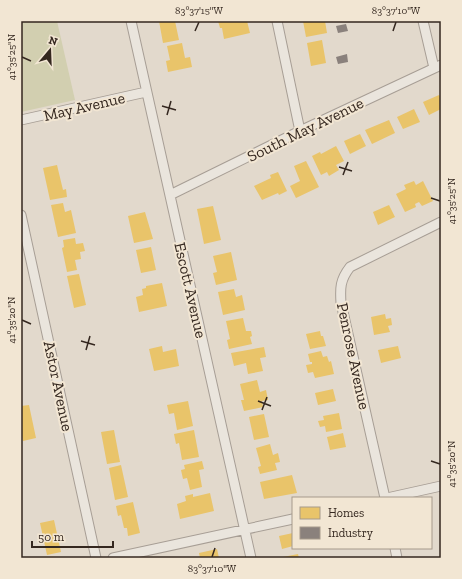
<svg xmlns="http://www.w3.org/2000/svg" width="462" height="579" font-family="'Zilla Slab',serif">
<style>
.green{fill:#d2cfb0}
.homes{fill:#e9c46a}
.industry{fill:#8a817c}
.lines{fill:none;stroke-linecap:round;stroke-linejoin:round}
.street-casing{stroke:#a79e95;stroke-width:11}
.street{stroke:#eae5dd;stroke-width:9}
.ticks{fill:none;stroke:#34271f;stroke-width:1.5}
.labels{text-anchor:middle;stroke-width:4;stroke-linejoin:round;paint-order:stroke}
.street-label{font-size:16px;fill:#34271f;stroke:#f2e6d3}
.neatline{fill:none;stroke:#34271f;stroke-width:1.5}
.ticks-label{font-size:10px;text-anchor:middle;fill:#34271f}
</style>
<rect width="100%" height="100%" fill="#e2d9cc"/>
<!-- green -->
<path class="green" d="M21,21H57L75,100L21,112Z"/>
<!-- homes -->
<path class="homes" d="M159,21H175L179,40L163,43Z
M218,21H247L250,33L224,39L222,28H220Z
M303,21H325L327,33L306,37Z
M322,40L326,63L311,66L307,43Z
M182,43L185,58L190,57L192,67L168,72L166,61L170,60L167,46Z
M439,95L441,98V109L429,115L423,102Z
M414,109L420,122L403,129L397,117Z
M389,120L395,133L372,144L365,130Z
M360,134L366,146L350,154L344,141Z
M336,146L344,161L336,165L339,170L329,176L327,172L321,175L312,156L320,152L321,154Z
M306,161L319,187L296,198L290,186L300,181L294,166Z
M57,165L63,190L66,189L67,197L50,200L43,168Z
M278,172L287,191L279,195L278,193L262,200L254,186L271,178L270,175Z
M414,181L416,185L423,181L433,201L422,206L419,202L415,204L416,207L405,212L396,194L406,189L404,185Z
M63,203L65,212L71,210L76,233L58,237L51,205Z
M389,205L395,217L378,225L373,212Z
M213,206L221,240L204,244L197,209Z
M145,212L153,239L134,243L128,216Z
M75,238L76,244L83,243L85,251L80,252L81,259L75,260L77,270L67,272L62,248L64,247L63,240Z
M151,247L156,270L141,273L136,250Z
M231,252L237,280L216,285L213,273L217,272L213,256Z
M79,274L86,305L74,308L67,276Z
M162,283L167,306L139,312L136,297L143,295L142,289L146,288V286Z
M234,289L236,297L242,295L245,310L223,315L218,292Z
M385,314L386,319L391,318L392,325L388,326L390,332L374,335L371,317Z
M243,318L246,331H251L252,336L250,337L252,344L229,349L227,340L230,339L226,321Z
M320,331L321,336H323L326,346L310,349L306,334Z
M162,346L163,352L176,349L179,366L154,371L149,349Z
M398,346L401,358L381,363L378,350Z
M264,347L266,357L260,358L263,371L248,374L246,363L234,366L231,353Z
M321,351L323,357L327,356L329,362L331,361L334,374L315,378L313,372L308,373L306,365L312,364V362H310L308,354Z
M257,380L260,392L266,390L268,400L262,401L263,407L244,411L241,400H244L240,384Z
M333,389L336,401L318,405L315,393Z
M188,401L193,426L177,430L174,413L169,414L167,405Z
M29,405L36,438L23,441L21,433V406Z
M339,413L342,429L326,432L325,426L320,427L318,421L324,420L323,416Z
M264,414L269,437L254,440L249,417Z
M114,430L120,462L107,464L101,432Z
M194,430L199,457L182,460L179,443L176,444L174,434Z
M343,433L346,447L330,450L327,437Z
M270,444L273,455L278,453L280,462L275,463L277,470L260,474L258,467L261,466L256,448Z
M202,461L204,469L199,470L202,487L190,490L187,478L183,479L181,470L185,469L184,465Z
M121,465L128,497L115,500L109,468Z
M292,475L297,493L264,499L260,482Z
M210,493L214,511L180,519L177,504L186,501L185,496L193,494V497Z
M133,502L140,533L128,536L127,528H124L121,515L118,516L116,506Z
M54,520L61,552L47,555L40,523Z
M293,533V546L282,549L279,536Z
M217,549L219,558H200L199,553Z
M298,554L299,558H283V557Z"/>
<!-- industry -->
<path class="industry" d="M346,24L348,31L338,33L336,26Z
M347,54L348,62L338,64L336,57Z"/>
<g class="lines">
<!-- street casing -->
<g class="street-casing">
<path id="street" d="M131,21L251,558
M277,21L300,131
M423,21L434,68
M21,120L146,92
M170,195L300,131L441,65
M21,215L96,558
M385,498L341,303C340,288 340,280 350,267L441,222
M387,498L441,486
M395,548L397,558
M113,558L293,519"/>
</g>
<!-- street -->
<use href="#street" class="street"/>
</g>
<!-- ticks -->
<path class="ticks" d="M195,31L199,22M393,31L396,22M22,57L31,61M162,106L176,110M167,115L171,101M339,167L352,171M343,175L348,162M431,198L440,201M22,320L31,324M81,341L95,345M86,350L90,336M258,401L271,406M262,410L267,397M431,461L440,464M212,557L215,548"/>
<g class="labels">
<!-- street labels -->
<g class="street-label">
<text transform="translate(84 106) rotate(-13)" y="6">May Avenue</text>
<text transform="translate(305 129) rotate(-26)" y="6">South May Avenue</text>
<text transform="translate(191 290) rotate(77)" y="6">Escott Avenue</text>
<text transform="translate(354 356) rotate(78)" y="6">Penrose Avenue</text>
<text transform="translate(59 386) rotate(78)" y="6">Astor Avenue</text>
</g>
</g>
<!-- border -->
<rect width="462" height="579" fill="none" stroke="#f2e6d3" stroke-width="44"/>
<!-- legend -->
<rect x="292" y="497" width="140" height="52" fill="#f2e6d3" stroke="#a69a8b"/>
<rect x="300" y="507" width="20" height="12" fill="#e9c46a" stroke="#a69a8b"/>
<text x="328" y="517" font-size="12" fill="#34271f">Homes</text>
<rect x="300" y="527" width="20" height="12" fill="#8a817c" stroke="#a69a8b"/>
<text x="328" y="537" font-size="12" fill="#34271f">Industry</text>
<!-- north arrow -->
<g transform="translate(50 50) rotate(19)" stroke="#f2e6d3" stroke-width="3" paint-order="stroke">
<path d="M0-3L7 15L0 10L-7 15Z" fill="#34271f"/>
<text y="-6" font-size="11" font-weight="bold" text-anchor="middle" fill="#34271f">N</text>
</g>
<!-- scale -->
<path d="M32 541v6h81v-6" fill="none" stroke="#34271f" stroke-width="2"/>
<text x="38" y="541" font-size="12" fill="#34271f" stroke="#f2e6d3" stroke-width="3" paint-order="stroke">50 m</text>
<rect x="22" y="22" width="418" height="535" class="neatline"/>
<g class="ticks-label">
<text x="199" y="14">83°37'15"W</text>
<text x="396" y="14">83°37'10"W</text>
<text transform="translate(11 57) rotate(-90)" y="4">41°35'25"N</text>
<text transform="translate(451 201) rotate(-90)" y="4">41°35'25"N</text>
<text transform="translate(11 320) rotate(-90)" y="4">41°35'20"N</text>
<text transform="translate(451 464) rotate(-90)" y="4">41°35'20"N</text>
<text x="212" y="572">83°37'10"W</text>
</g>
</svg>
